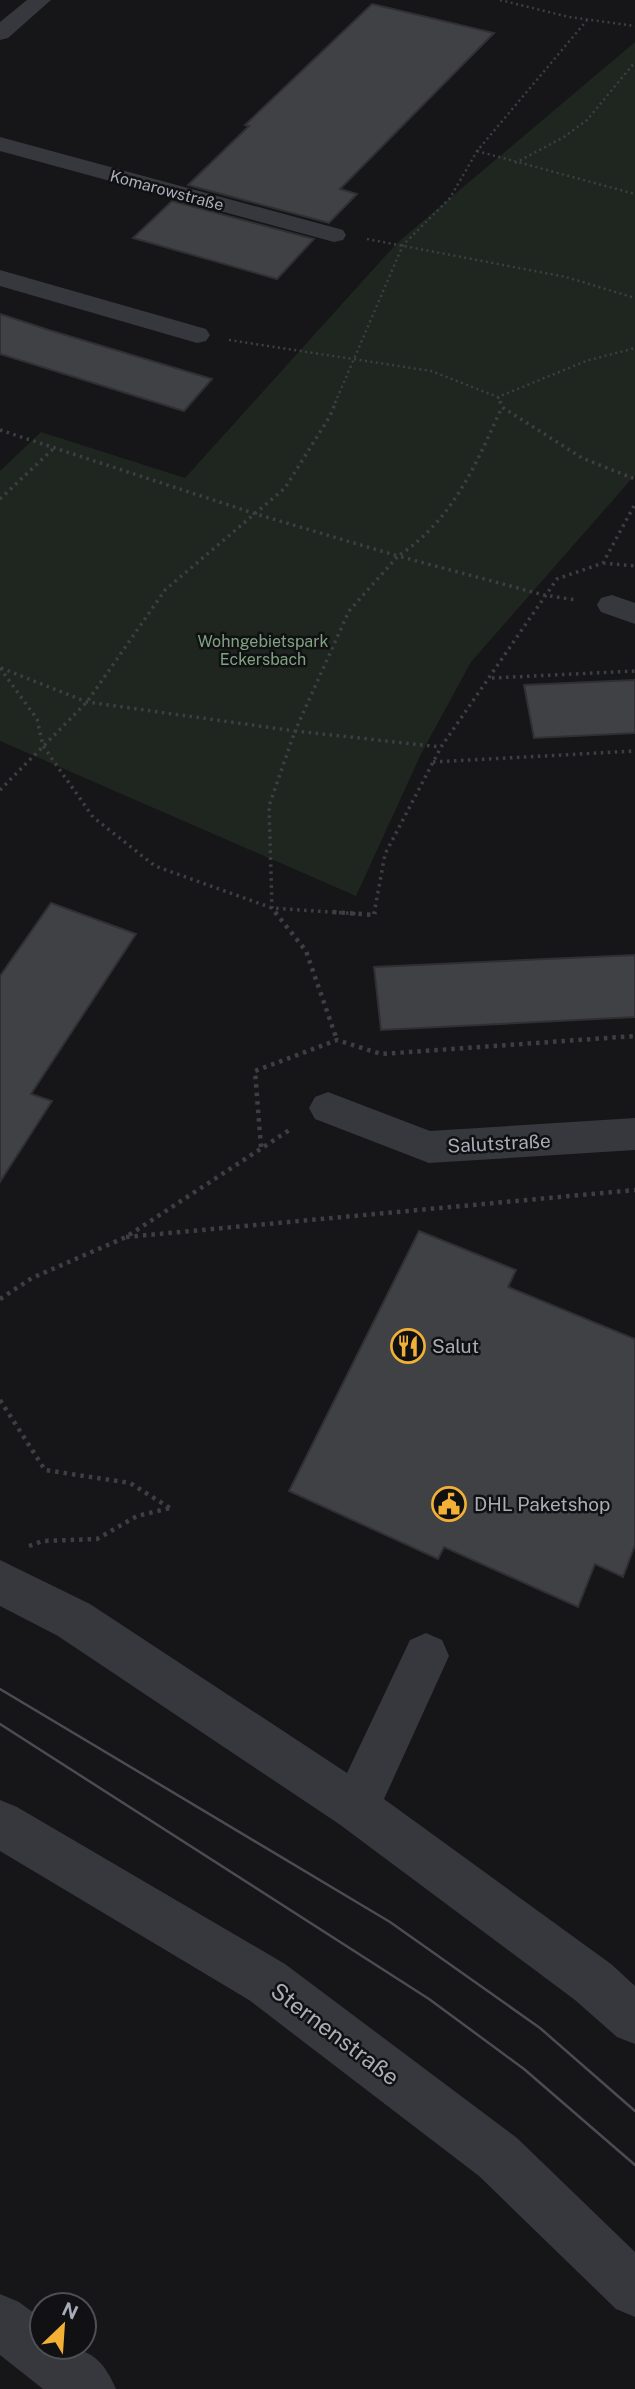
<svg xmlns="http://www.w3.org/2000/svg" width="635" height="2389" font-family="'Public Sans',sans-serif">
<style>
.green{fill:#1e261f}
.building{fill:#404145;stroke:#303034;stroke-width:2}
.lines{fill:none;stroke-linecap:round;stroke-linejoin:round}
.path-far2{stroke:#3d3f44;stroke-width:2.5;stroke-dasharray:2 3.5;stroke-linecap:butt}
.path-far1{stroke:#3d3f44;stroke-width:3.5;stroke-dasharray:2.5 4.5;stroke-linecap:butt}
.path{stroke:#3d3f44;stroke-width:4.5;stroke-dasharray:3.5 5;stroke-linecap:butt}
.minor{fill:#37383d;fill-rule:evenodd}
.tram{stroke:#4a4c52;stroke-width:2.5}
.labels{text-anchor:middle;stroke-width:5;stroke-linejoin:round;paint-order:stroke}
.far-street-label{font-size:16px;fill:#a8adb8;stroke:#111113}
.far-park-label{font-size:16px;fill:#7fa381;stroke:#111113}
.street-label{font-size:19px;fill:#a8adb8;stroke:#111113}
.poi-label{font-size:19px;fill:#a8adb8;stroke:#111113;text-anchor:start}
.near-street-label{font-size:23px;fill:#a8adb8;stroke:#111113}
</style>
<rect width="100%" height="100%" fill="#161618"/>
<!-- green -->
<path class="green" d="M635,42V475L471,662L422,752L356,896L0,741V471L41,432L185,478L397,243Z"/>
<!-- building -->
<path class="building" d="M372,4L494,33L340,189L357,194L329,223L188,185L249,126L245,125Z
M172,201L314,239L277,279L133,238Z
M0,314L49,330L212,379L184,411L0,354Z
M635,680V733L534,738L524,685Z
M51,903L136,934L31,1094L52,1101L0,1182V976Z
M635,955V1017L381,1030L374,967Z
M419,1231L516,1270L508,1287L635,1339V1545L623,1577L595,1564L578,1607L444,1547L438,1559L289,1491Z"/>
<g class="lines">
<!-- path-far2 -->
<path class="path-far2" d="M500,0L569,17L635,26
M477,151L635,194
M515,163L564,137L587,120L635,62
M367,239L566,277L635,298
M229,340L431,371L498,397L586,361L635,348
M498,397L500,403
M335,403L403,245L450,198L477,151L588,19"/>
<!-- path-far1 -->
<path class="path-far1" d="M500,401L502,407L582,458L635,479
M0,430L256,514L398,556C453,520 476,464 502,407
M0,499L53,449
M603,563L635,566
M0,668L37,719L43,746L93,817L155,866L272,908L359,914
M1,668L87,702L295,731L349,611L398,556L544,595L576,600
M492,678L635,671
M433,762L635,751
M0,790L87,702L165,590L285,488L330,416L336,401
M277,914L272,908L269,806L295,731L441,747
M374,914L385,854L441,747L557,579L603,563L635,504"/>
<!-- path -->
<path class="path" d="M275,912L306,951L337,1040
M333,912L374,915L375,912
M261,1147L255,1071L337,1040L381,1054L635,1036
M126,1237L635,1190
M0,1299L32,1278L126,1237L291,1129
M0,1400L45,1470L130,1483L170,1508
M29,1546L43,1541L97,1539L137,1516L170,1508"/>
<!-- minor -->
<path class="minor" d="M27,0H51L8,38L0,40V22Z
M0,137L343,230L346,235L343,240L334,242L0,151Z
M0,270L206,329L210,335L206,341L197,343L0,286Z
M612,595L635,603V624L601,612L597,605L601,598Z
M328,1092L430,1131L635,1118V1150L429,1163L315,1119L309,1108L315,1097Z
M0,1560L90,1604L347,1773L410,1640L426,1633L442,1640L449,1656L384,1799L611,1964L635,1986V2044L617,2037L575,2000L339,1824L58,1636L0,1606Z
M0,1800L17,1807L285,1964L517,2138L635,2252V2317L616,2309L479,2176L249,2000L0,1851Z
M0,2294L19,2302L42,2319V2347C81,2347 99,2349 116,2389H43L0,2355Z"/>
<!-- tram -->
<path class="tram" d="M0,1689L390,1922L540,2028L635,2111
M0,1724L429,1999L524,2069L635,2165"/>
</g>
<!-- icons -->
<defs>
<g id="restaurant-ring" transform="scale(1.75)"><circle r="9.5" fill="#111113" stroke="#f2b134" stroke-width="1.5"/><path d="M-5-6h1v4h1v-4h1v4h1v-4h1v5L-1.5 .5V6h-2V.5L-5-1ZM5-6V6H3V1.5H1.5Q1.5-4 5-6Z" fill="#f2b134"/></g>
<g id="civic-ring" transform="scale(1.75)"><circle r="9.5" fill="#111113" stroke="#f2b134" stroke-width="1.5"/><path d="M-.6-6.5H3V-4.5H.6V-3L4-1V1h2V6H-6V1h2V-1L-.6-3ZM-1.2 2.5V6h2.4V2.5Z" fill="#f2b134"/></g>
</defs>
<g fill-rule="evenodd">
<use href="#restaurant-ring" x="408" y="1346"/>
<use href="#civic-ring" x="449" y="1504"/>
</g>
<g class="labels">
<!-- far-street labels -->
<g class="far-street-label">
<text transform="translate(167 190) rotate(15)" y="6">Komarowstraße</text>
</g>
<!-- far-park labels -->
<g class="far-park-label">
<text x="263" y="647">Wohngebietspark<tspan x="263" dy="18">Eckersbach</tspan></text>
</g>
<!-- street labels -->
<g class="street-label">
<text transform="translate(499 1143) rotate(-3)" y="7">Salutstraße</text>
</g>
<!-- poi labels -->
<g class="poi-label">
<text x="432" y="1353">Salut</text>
<text x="474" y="1511">DHL Paketshop</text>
</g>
<!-- near-street labels -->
<g class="near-street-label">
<text transform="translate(335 2034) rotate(37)" y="8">Sternenstraße</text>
</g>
</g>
<!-- north arrow -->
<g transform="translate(63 2326) rotate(25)"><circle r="33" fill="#111113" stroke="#4d4f55" stroke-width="2"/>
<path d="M0-5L12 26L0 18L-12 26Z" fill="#f2b134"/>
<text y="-10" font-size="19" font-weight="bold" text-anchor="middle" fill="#a8adb8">N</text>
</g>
</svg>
